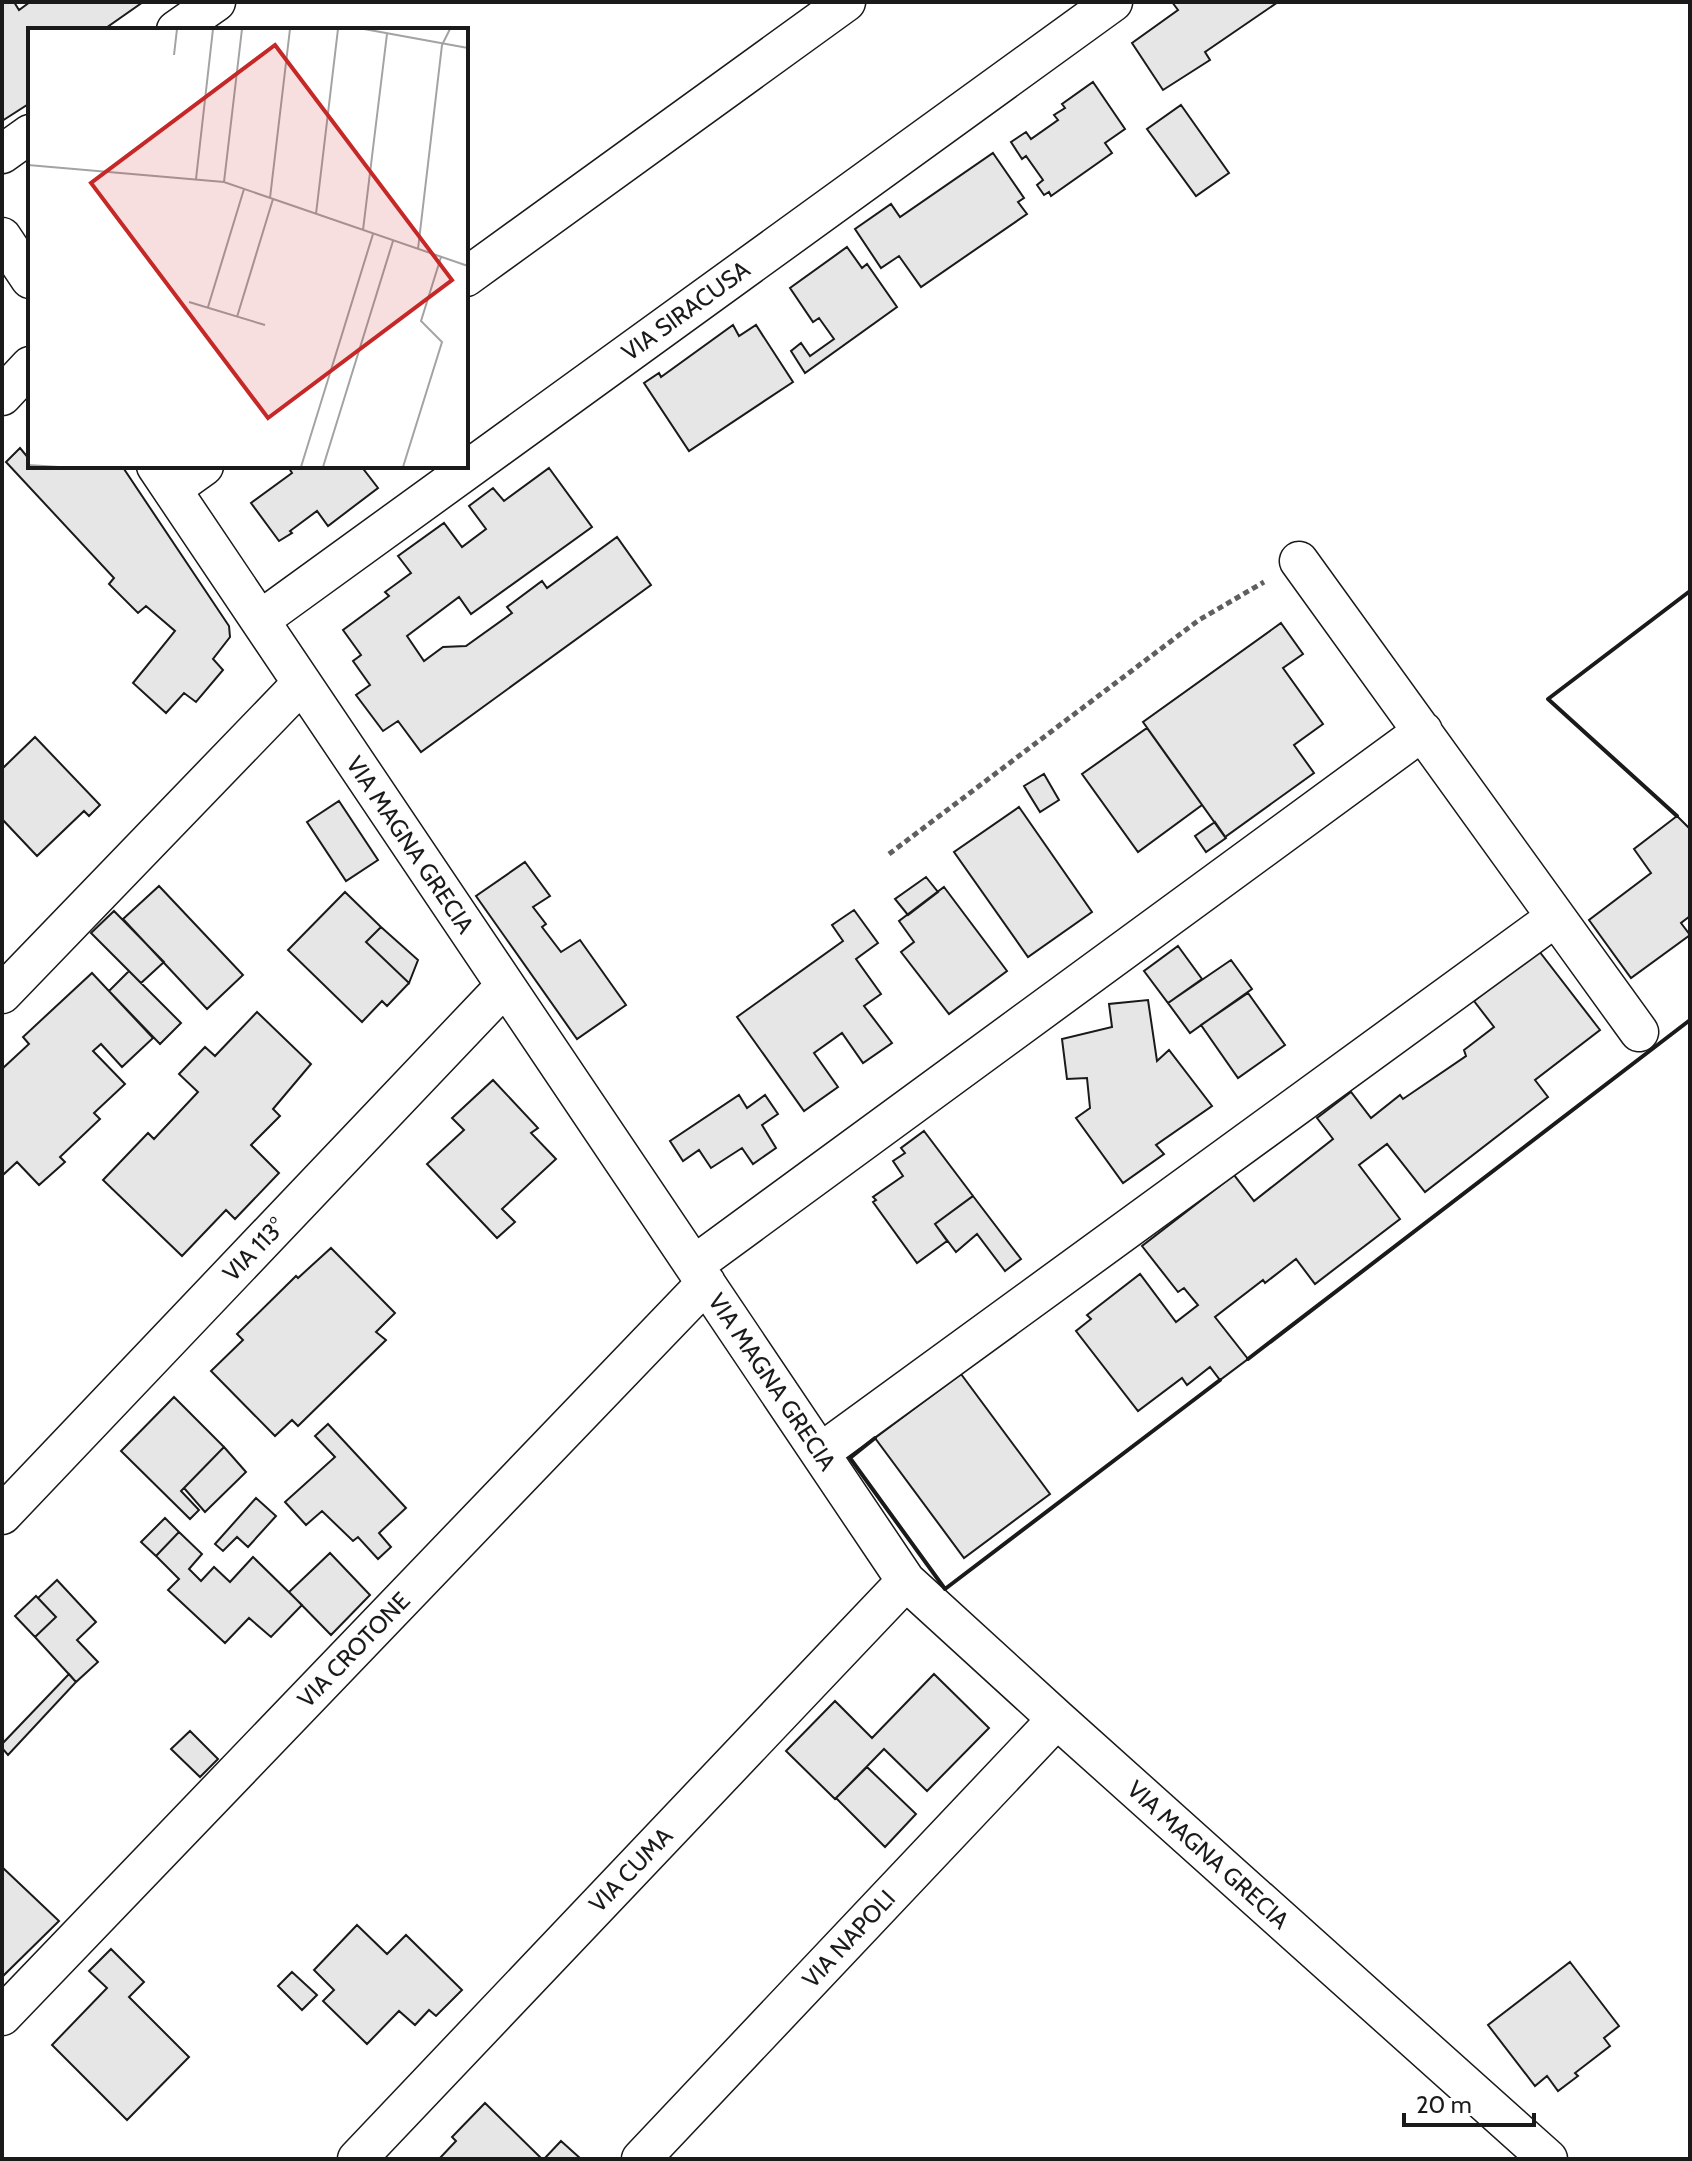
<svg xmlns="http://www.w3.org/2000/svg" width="1692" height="2161" font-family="Cabin,sans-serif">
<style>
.building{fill:#e6e6e6;stroke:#1a1a1a;stroke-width:2}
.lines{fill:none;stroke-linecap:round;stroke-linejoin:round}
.street-casing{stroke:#1a1a1a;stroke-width:41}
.path{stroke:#5f5f5f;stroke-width:5;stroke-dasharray:6 4;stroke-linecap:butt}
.street{stroke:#fff;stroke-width:38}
.wall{stroke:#1a1a1a;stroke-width:4}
.labels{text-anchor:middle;stroke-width:6;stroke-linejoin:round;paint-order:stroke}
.street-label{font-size:24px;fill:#1a1a1a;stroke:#fff}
.inset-road{fill:none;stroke:#a3a3a3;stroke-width:2}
.view{fill:#c62828;fill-opacity:0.15;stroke:#c62828;stroke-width:4}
.inset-edge{fill:none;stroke:#1a1a1a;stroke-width:4}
</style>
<rect width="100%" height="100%" fill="#fff"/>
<!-- building -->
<path class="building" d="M2,2H14L19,10L30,2H143L103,30H30V81L28,82L30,103L2,121Z
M1172,2H1278L1205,52L1210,60L1163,90L1132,43L1178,10Z
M1093,82L1125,129L1105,143L1112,153L1051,196L1049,192L1044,195L1037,185L1043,180L1026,156L1022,159L1011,142L1026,132L1031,139L1058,120L1054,115L1065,108L1062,104Z
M1181,105L1229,173L1196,196L1147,129Z
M993,153L1024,198L1018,202L1027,214L921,287L899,256L881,268L855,229L891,204L900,217Z
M847,247L862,268L867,264L897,307L805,373L791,351L801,343L810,356L834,339L819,318L813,322L790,288Z
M733,325L739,336L756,325L793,382L689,451L644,383L659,373L661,377Z
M20,448L30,460V466H122L229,626L230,637L213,659L223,670L196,702L184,693L166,713L133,683L175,631L146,606L138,613L109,584L114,578L6,462Z
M293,466H361L378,488L328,526L317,511L290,531L292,533L279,541L251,503L292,473L289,468Z
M549,468L592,527L471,614L459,597L407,636L424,661L443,647L466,646L512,613L507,607L542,581L547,588L617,537L651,585L421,752L398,721L383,731L356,695L370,685L353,661L361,655L343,630L389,596L385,592L411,573L398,556L444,523L462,547L486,529L469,506L493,488L504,501Z
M1281,623L1303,654L1283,668L1323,724L1294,745L1314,773L1225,837L1143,722Z
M1147,728L1202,805L1138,852L1082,774Z
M35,737L100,805L89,816L84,811L37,856L2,819V765L4,767Z
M1044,774L1059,800L1040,812L1024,786Z
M339,801L378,860L346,881L307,822Z
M1019,807L1092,912L1028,957L954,852Z
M1677,816L1690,829V916L1681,923L1690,935L1631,978L1589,920L1651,873L1634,849Z
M1215,822L1226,838L1206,852L1195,836Z
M525,862L550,896L533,907L546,924L542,927L561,952L580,940L626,1005L577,1039L476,896Z
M926,877L938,892L908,915L895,899Z
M159,886L243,975L207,1009L123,919Z
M944,887L1007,971L949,1014L901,952L914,942L899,921Z
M345,892L381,927L366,942L409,983L387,1006L382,1001L362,1022L288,950Z
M854,910L878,943L856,959L881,994L864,1006L892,1043L863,1063L842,1033L814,1053L838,1087L804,1111L737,1017L843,941L832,925Z
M114,911L164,962L141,983L91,933Z
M381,927L418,960L409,983L366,942Z
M1178,946L1202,979L1168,1003L1144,971Z
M1539,951L1600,1030L1535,1080L1548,1097L1425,1192L1387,1144L1359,1165L1400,1219L1315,1284L1296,1259L1265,1283L1263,1280L1215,1317L1248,1359L1220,1380L1210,1367L1187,1385L1182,1378L1138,1411L1076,1331L1091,1319L1087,1315L1140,1274L1176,1322L1198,1305L1184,1288L1178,1292L1142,1246L1234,1175L1254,1201L1333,1139L1317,1118L1351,1092L1371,1118L1400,1095L1403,1099L1466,1056L1464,1050L1494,1027L1474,1001Z
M1231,960L1252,989L1190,1033L1168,1003Z
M129,971L181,1023L160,1044L109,991Z
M92,973L153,1038L122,1067L101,1044L93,1051L125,1084L94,1113L100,1119L60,1157L65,1162L39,1185L17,1162L4,1174L2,1172V1069L29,1044L23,1037Z
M1248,993L1285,1045L1238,1078L1201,1025Z
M1148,1000L1157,1061L1169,1050L1212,1106L1156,1145L1164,1154L1123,1183L1076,1118L1090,1108L1087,1078L1067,1079L1062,1039L1112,1027L1109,1004Z
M257,1012L311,1064L273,1109L280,1116L251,1145L279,1173L235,1219L226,1210L182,1256L103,1180L148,1133L154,1139L198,1092L179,1074L205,1047L215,1056Z
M493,1080L538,1128L531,1133L556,1159L502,1209L515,1222L497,1238L427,1164L464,1130L452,1118Z
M739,1095L747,1108L765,1095L778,1114L762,1125L776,1148L753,1164L742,1148L711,1168L699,1150L683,1161L670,1141Z
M924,1131L973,1196L935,1224L947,1241L917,1263L873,1202L876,1200L873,1197L903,1176L893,1161L905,1153L901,1148Z
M973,1196L1021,1259L1005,1271L977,1234L956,1252L935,1224Z
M331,1248L395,1313L376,1332L386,1340L298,1426L292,1420L275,1436L211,1371L243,1340L237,1334L296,1276L298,1278Z
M961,1374L1050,1494L964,1558L875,1438Z
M174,1397L224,1447L181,1491L199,1510L190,1519L121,1451Z
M328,1424L406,1508L379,1533L391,1547L378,1559L358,1537L353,1541L322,1511L306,1525L285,1502L335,1457L315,1436Z
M224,1447L246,1472L205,1512L184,1488Z
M256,1498L276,1516L248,1547L237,1537L223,1551L215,1544Z
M165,1518L179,1532L156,1556L141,1542Z
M179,1532L202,1554L189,1569L201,1581L214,1567L230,1582L253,1557L302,1605L271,1637L249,1618L225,1643L168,1590L179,1579L156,1556Z
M330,1553L370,1595L331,1635L289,1592Z
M57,1580L96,1622L77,1640L98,1662L76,1682L35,1637L56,1617L38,1598Z
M36,1596L56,1617L35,1637L15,1616Z
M69,1674L76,1682L8,1755L2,1748V1744Z
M934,1674L989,1728L927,1791L884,1749L835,1799L786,1751L835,1701L872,1738Z
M190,1731L218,1759L200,1777L171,1749Z
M867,1767L916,1814L885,1847L836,1798Z
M2,1867L59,1921L2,1977Z
M357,1925L387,1954L406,1935L462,1990L436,2016L429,2010L415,2025L399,2011L367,2044L323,2001L334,1990L314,1970Z
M111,1949L144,1982L129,1997L189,2057L127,2120L52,2045L107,1988L89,1971Z
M1570,1962L1619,2026L1604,2038L1610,2046L1575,2073L1578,2076L1558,2091L1547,2076L1535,2086L1488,2025Z
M292,1972L317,1995L302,2010L278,1986Z
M485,2103L542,2159H439L456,2141L452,2137Z
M561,2141L581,2159H544Z"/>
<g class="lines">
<!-- street casing -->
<g class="street-casing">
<path id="street" d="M176,30L216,2
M2,154L30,134
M2,237L30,279
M466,277L846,2
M2,396L30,366
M156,466L906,1581L1057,1719L1548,2159
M172,489L204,466
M1299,561L1639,1032
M260,620L1113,2
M2,994L302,683
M694,1265L1423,731
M820,1453L1556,917
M2,1515L505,986
M2,2016L706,1283
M357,2159L906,1581
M641,2159L1057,1719"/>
</g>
<!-- path -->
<path class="path" d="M889,854L1199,620L1264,582"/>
<!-- street -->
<use href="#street" class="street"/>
<!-- wall -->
<path class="wall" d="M1677,816L1548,699L1690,591
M1248,1359L1690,1020
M875,1438L850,1458L945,1589L1220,1380"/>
</g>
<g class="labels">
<!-- street labels -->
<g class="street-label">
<text transform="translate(686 311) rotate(-36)" y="8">VIA SIRACUSA</text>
<text transform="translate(410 845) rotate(56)" y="8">VIA MAGNA GRECIA</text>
<text transform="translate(254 1250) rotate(-46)" y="8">VIA 113°</text>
<text transform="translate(772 1382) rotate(56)" y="8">VIA MAGNA GRECIA</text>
<text transform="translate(354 1650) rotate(-46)" y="8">VIA CROTONE</text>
<text transform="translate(1208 1855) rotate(42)" y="8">VIA MAGNA GRECIA</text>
<text transform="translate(631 1870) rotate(-46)" y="8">VIA CUMA</text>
<text transform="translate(849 1939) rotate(-47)" y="8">VIA NAPOLI</text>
</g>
</g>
<!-- overview -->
<g transform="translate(28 28)">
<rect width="440" height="440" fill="#fff"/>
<path class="inset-road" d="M336,1L440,20M146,27L149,1M0,137L196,154L440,238M168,151L185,1M196,154L214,1M242,170L262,1M288,186L310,1M335,202L359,6M390,221L414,17L422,1M161,274L237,297M180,279L216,161M209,289L245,171M0,437L31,439M273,439L345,206M295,439L365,213M375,439L414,314L393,293L413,229"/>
<path class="view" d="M247,17L424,252L240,390L63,155Z"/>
<rect width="440" height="440" class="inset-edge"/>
</g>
<!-- border -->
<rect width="1692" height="2161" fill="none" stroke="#1a1a1a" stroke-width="8"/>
<!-- scale -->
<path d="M1404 2113v12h130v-12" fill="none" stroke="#1a1a1a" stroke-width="4"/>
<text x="1416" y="2113" font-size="24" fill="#1a1a1a" stroke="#ffffff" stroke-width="6" paint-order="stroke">20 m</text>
</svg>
